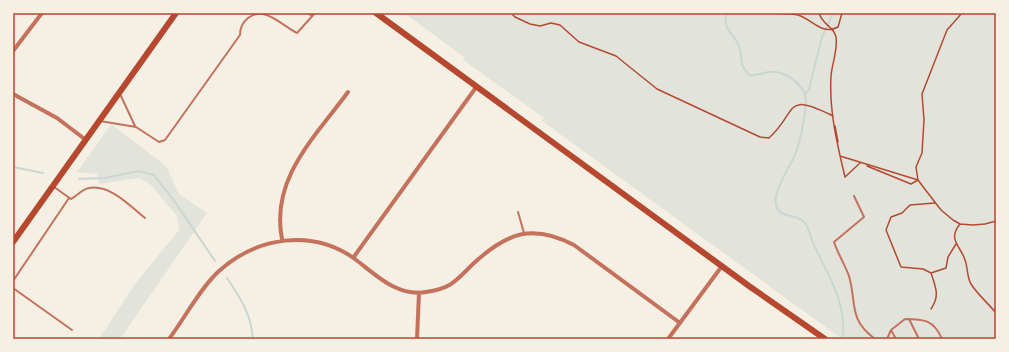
<svg xmlns="http://www.w3.org/2000/svg" width="1009" height="352" font-family="'DejaVu Sans',sans-serif">
<style>
.green{fill:#e2e4dc}
.lines{fill:none;stroke-linecap:round;stroke-linejoin:round}
.stream{stroke:#c9d6d2;stroke-width:2}
.path{stroke:#b5482f;stroke-width:1.5}
.service{stroke:#c5725c;stroke-width:2}
.minor{stroke:#c5725c;stroke-width:4}
.secondary{stroke:#b5482f;stroke-width:6}
.neatline{fill:none;stroke:#b5482f;stroke-width:1.5}
</style>
<rect width="100%" height="100%" fill="#f6efe4"/>
<!-- green -->
<path class="green" d="M404,13H996V339H842L542,121L544,118L463,60L464,57Z
M111,124L166,166L179,194L207,213L120,339H99L135,284L179,230L177,216L150,184L139,178L99,184L97,174L77,172Z"/>
<g class="lines">
<!-- stream -->
<path class="stream" d="M726,13C723,33 735,33 739,47C744,60 737,62 749,75C757,76 762,73 769,72C783,70 801,82 805,95C808,108 800,142 795,155C789,168 773,191 776,205C779,219 798,213 805,223C810,229 810,238 814,245C828,275 848,305 842,339
M805,95L809,89L822,37L833,13
M13,167L43,173
M79,179L105,178L139,171L154,175L175,202L215,261
M227,278C241,299 251,314 253,339"/>
<!-- path -->
<path class="path" d="M511,13L515,17L530,24L540,26L551,23L560,25L579,42L616,56L657,89L760,137L769,138C799,111 782,91 833,116
M769,13C778,14 789,13 798,15C812,19 822,36 838,27L842,13
M819,13C823,26 834,26 836,37C838,49 832,64 831,76C829,111 837,143 845,177L860,163
M962,13L947,30L922,94L924,120L922,153L916,167L918,180L924,188L941,210L953,220L960,224L973,225L985,224L996,221
M835,126L838,142
M840,156L918,180
M867,166L911,184L918,180
M960,224C947,240 961,246 965,260C968,268 967,278 971,284C978,295 988,303 996,313
M931,273L946,268L948,257L956,244
M931,309C940,296 936,288 931,273L923,269L901,267L886,230L891,217L902,213L910,205L935,203"/>
<!-- service -->
<path class="service" d="M308,13L312,16
M120,94L135,126
M100,121L136,127L159,142L165,140L240,35C240,28 243,22 248,18C265,5 282,26 297,33L315,13
M54,187L71,199C77,196 82,189 89,188C110,184 130,206 145,218
M854,196L864,217L834,242C838,254 845,265 849,276C857,304 848,319 875,339
M518,212L524,233
M13,281L69,198
M13,288L72,330
M909,319L919,339
M891,330L896,339
M887,339L891,330L905,319C924,319 934,320 942,339"/>
<!-- minor -->
<path class="minor" d="M13,51L42,13
M13,94L57,118L86,140
M282,239C270,179 315,137 348,92
M353,258L477,86
M169,339C184,319 201,287 219,271C257,237 312,228 355,259C376,275 397,297 426,292C453,288 456,280 474,263C507,233 532,223 574,245L680,323
M417,339L419,293
M668,339L722,266"/>
<!-- secondary -->
<path class="secondary" d="M376,13L749,286L825,339
M13,242L176,13"/>
</g>
<!-- border -->
<rect width="1009" height="352" fill="none" stroke="#f6efe4" stroke-width="28"/>
<rect x="14" y="14" width="981" height="324" class="neatline"/>
</svg>
